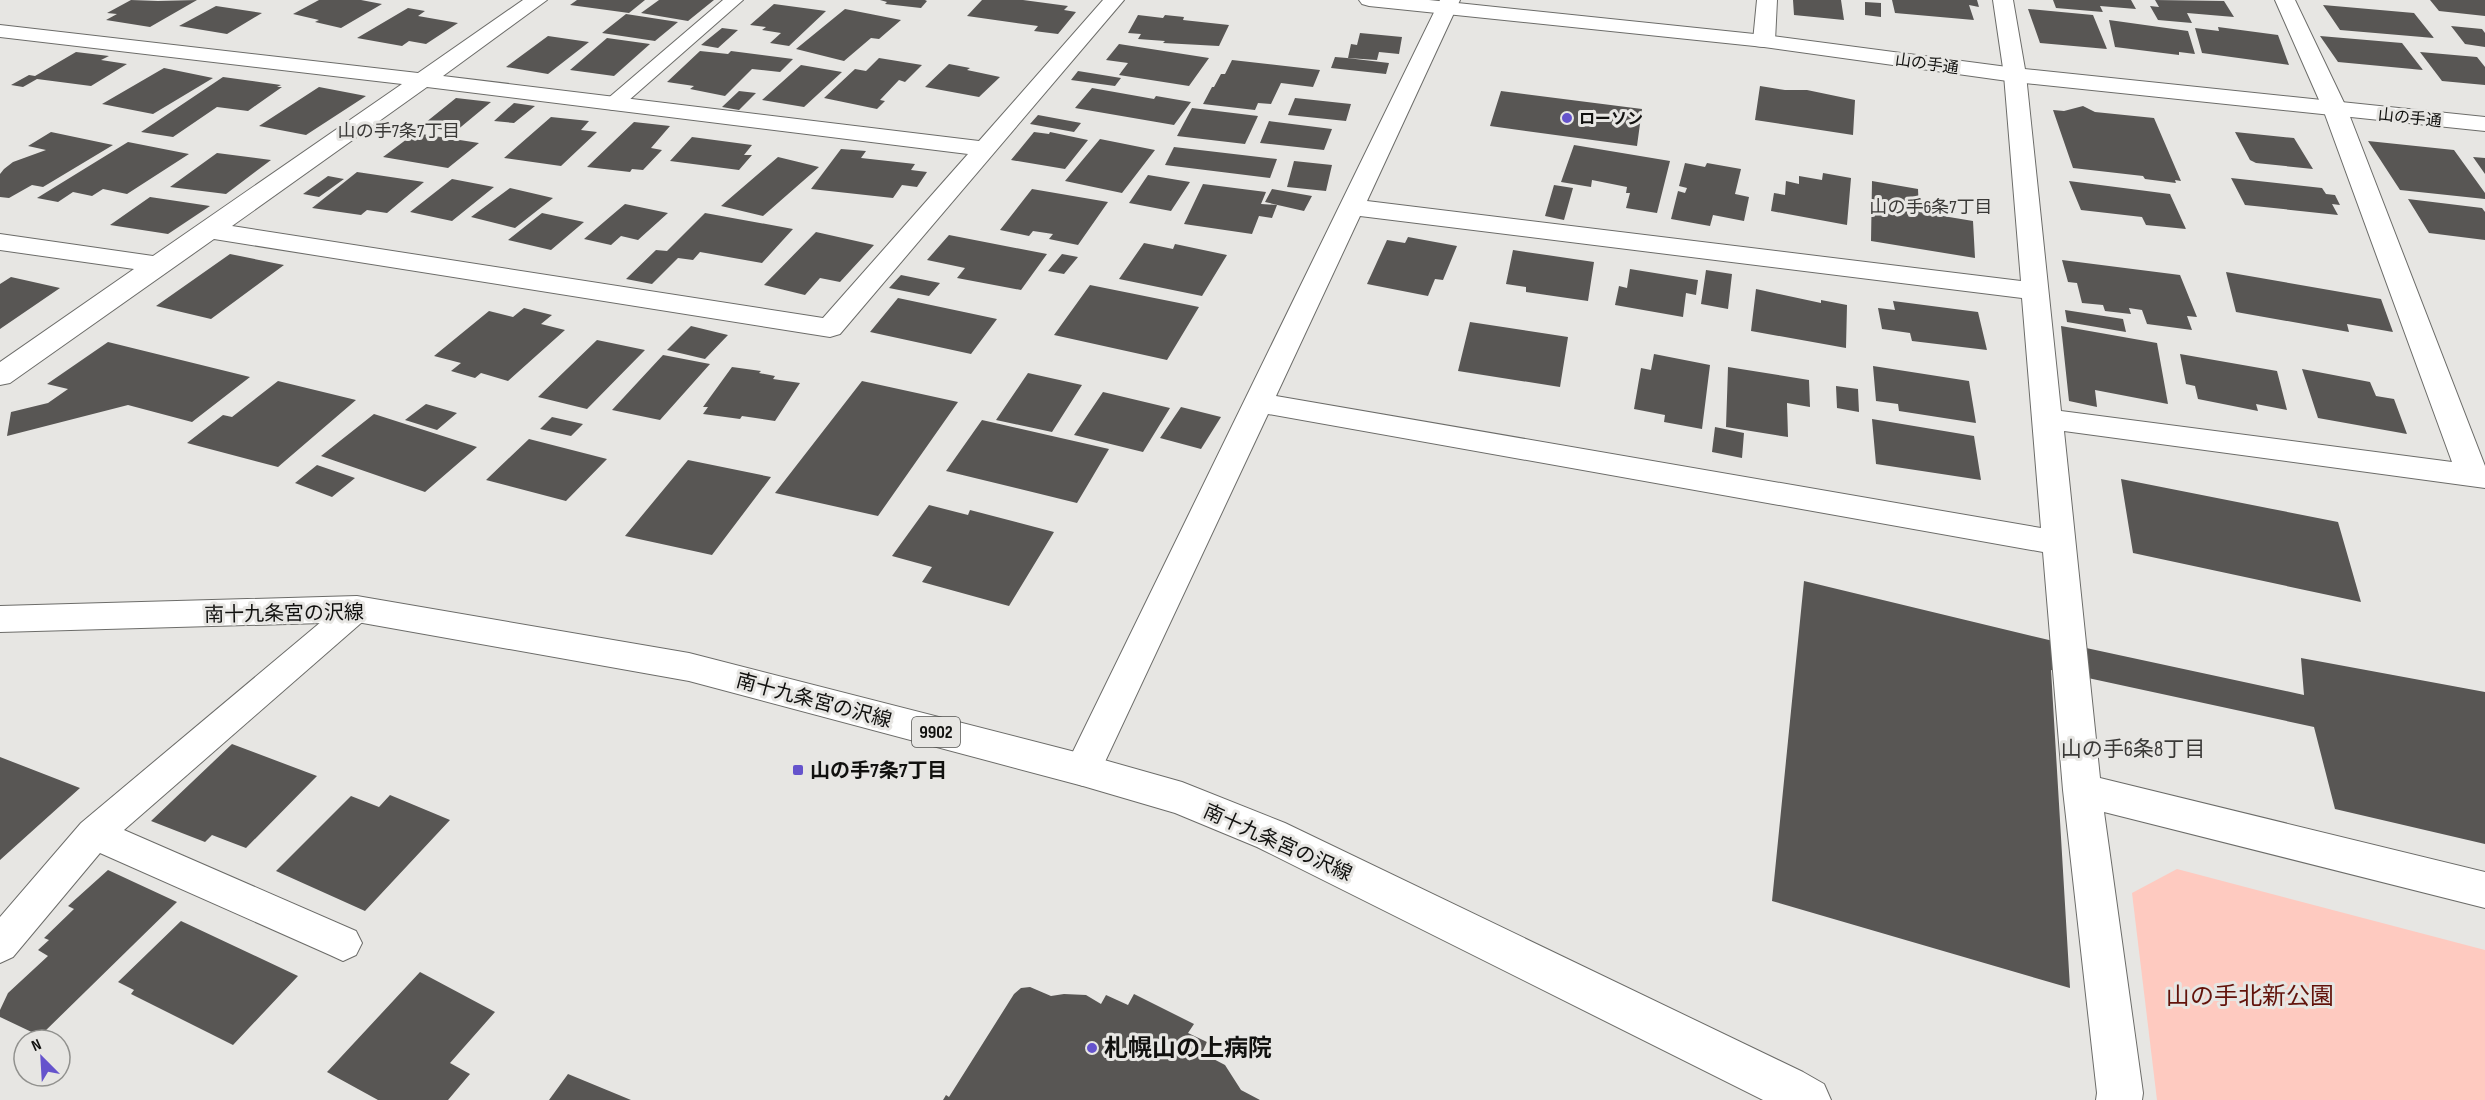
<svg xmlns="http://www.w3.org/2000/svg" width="2485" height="1100" font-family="'Sofia Sans Condensed','Noto Sans JP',sans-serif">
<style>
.green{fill:#fecac0}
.building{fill:#585654}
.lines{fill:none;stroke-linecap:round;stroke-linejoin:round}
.service-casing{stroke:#6c6c69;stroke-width:2}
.minor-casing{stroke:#6c6c69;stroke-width:2}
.secondary-casing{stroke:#6c6c69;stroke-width:2}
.primary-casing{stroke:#6c6c69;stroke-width:2}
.service{fill:#fff;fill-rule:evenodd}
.minor{fill:#fff;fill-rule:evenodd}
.secondary{fill:#fff;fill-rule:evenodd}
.primary{fill:#fff;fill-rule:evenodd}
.poi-dot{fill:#6553cc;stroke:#e7e6e3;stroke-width:2}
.labels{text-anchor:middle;stroke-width:6;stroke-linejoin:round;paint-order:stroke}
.far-street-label{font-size:16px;fill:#11110f;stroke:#e7e6e3}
.far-poi-label{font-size:16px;font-weight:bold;fill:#11110f;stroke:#e7e6e3;text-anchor:start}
.far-neighbourhood-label{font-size:18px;fill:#3a3937;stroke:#e7e6e3}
.shield{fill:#e7e6e3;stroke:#51514f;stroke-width:1.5}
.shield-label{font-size:18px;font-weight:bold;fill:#11110f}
.street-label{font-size:20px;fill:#11110f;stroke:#e7e6e3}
.poi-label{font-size:20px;font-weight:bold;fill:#11110f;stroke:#e7e6e3;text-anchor:start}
.neighbourhood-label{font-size:21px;fill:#3a3937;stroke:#e7e6e3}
.near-park-label{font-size:24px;fill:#62130b;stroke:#e7e6e3}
.near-poi-label{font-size:24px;font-weight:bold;fill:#11110f;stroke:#e7e6e3;text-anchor:start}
</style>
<rect width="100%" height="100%" fill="#e7e6e3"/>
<!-- green -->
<path class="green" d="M2177,869L2485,950V1100H2157L2132,893Z"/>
<!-- building -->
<path class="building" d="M131,0L158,1L197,0L150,27L106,20L117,14L107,13Z
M319,0H361L382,4L341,28L315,22L319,20L293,14Z
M577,0H645L629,13L570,5Z
M659,0H714L688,21L641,13Z
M880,0H925L927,1L921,8L885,4L887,2Z
M982,0H1023L1068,6L1064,10L1076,12L1058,34L1034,31L1038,26L967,16Z
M1793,0H1841L1844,20L1794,15Z
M1892,0H1977L1979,7L1969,5L1974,20L1895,13Z
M2053,0H2131L2136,9L2100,6L2103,12L2056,8Z
M2155,0L2224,1L2234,17L2187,13L2192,23L2158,20L2150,6L2159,7Z
M2430,0H2485V16L2439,11Z
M1865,2L1881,3V17L1865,15Z
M774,4L826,11L789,46L770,43L781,33L762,30L766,27L750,25Z
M2323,5L2414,13L2434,38L2340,30Z
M216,6L262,13L227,34L179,26Z
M408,8L425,11L418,16L458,23L426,44L409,41L402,46L357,38Z
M845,9L901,20L879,39L871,38L844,61L796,49Z
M2028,9L2093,15L2107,49L2040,43Z
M626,14L678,22L655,41L602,33Z
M1138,15L1163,18L1165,15L1184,17L1183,20L1229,25L1219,46L1163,43L1165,41L1138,39L1141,34L1128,33Z
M2109,20L2188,31L2195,54L2179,52V55L2115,47Z
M2451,26L2482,29L2485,33V47L2465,44Z
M2218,27L2278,35L2289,65L2202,53L2195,28L2219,31Z
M722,28L738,30L718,48L701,45Z
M1360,33L1402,37L1399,54L1379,52L1377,60L1348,58L1351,44L1357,45Z
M548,36L589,42L548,74L506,67Z
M2320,36L2402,43L2423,70L2338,62Z
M607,38L650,44L614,76L570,70Z
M1119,44L1209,58L1189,86L1119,75L1128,63L1106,60Z
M700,51L728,54L731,51L793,59L780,72L752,69L725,96L690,89L694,86L667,82Z
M76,52L109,56L101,60L127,64L91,86L37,79L23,87L11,85L29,75L35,76Z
M2420,52L2477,57L2485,67V85L2442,81Z
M1335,57L1347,58L1389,63L1386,74L1331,68Z
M879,58L922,65L905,82L899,80L880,100L885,101L877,109L824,98L855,69L866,71Z
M1232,60L1320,70L1313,87L1281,83L1271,104L1258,103L1255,110L1203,104L1212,87H1214L1221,74H1225Z
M949,64L970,68L967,70L1000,77L979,97L925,87Z
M801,65L842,72L804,107L762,100Z
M164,68L213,78L153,114L102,104Z
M1078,71L1121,78L1115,86L1071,80Z
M223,77L281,85L277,87H282L248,111L217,107L173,137L141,132Z
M1760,86L1785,90H1807L1855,100L1853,135L1755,120Z
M319,87L366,96L306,135L259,126Z
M1092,88L1154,99L1156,96L1191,102L1174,125L1075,108Z
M739,91L756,93L739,110L722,107Z
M1501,91L1642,109L1637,146L1490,126Z
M456,98L491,102L456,131L420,127Z
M1295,98L1351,104L1346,121L1288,115Z
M514,103L535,106L514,123L494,121Z
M2083,106L2095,112L2154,118L2181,181L2175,180L2176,183L2145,179L2143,176L2073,168L2053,110L2064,111Z
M1192,108L1258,116L1245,144L1177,136Z
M1038,115L1081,123L1074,132L1030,124Z
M551,117L589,121L581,130L597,132L561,166L504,158Z
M1269,121L1332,129L1324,150L1260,143Z
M634,122L670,126L651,148L662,150L643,170L632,169L630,172L587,167Z
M51,132L113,145L43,187L32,185L9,198L0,197V174L4,169L13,162L46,150L28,146Z
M1034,132L1049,134L1050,132L1088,140L1065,169L1011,160Z
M2235,132L2294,138L2313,169L2256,163L2250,160Z
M415,133L479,143L448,168L383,157Z
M692,137L752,145L744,155H752L739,170L670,161Z
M1100,139L1155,150L1122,193L1065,181Z
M2368,141L2454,150L2485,193V199L2400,190Z
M128,142L189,154L127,194L103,189L92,196L73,192L58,202L37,198Z
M1574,145L1670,161L1657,213L1626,208L1630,193H1626L1627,187L1592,180L1591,187L1561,182Z
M1174,147L1277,159L1270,178L1165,165Z
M841,149L866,151L861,158L915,164L911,170L927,172L917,187L902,185L893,198L811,189Z
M217,153L271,160L226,194L170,187Z
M778,157L819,167L763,216L721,206Z
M2473,157L2485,158V174Z
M1294,161L1332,165L1326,191L1287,187Z
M1685,163L1705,167L1707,163L1741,169L1735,194L1749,197L1744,221L1713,215L1710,226L1671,219L1678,191L1685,193L1687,188L1679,186Z
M357,172L424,182L387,213L367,210L361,215L312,208Z
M1823,173L1851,178L1847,225L1771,211L1774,193L1785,195L1786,181L1799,184V176L1822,180Z
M1148,175L1190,182L1171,211L1129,203Z
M328,176L344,179L319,197L303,194Z
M2231,178L2322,188L2326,194L2335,195L2340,205L2332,204L2338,215L2245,205Z
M452,179L494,187L452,221L410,212Z
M1872,181L1918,189L1919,212L1973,221L1975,258L1871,241Z
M2069,181L2170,194L2186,229L2146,225L2142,217L2081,210Z
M1203,184L1266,192L1261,204L1277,205L1272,218L1259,216L1252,234L1184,224Z
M1554,185L1573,188L1564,220L1545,216Z
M510,188L553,198L515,228L471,217Z
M1032,189L1108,202L1078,245L1049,239L1053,234L1033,231L1029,236L1000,230Z
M1272,189L1312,196L1304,211L1265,202Z
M150,197L210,206L168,234L110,225Z
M2408,199L2482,208L2485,212V240L2429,233Z
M625,204L668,213L638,240L621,236L611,245L584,239Z
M542,213L584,222L551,250L508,240Z
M705,213L793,229L762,263L700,252L693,260L678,258L652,284L626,279L656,250L667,251Z
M816,232L874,245L840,282L820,278L805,295L764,285Z
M949,235L1047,254L1021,290L957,278L965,268L927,260Z
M1408,237L1457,246L1443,280L1435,279L1428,296L1367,284L1387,240L1405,243Z
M1144,243L1173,249L1175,244L1227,255L1202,296L1119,279Z
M1513,250L1594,262L1588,301L1526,292V287L1506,284Z
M230,254L284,265L211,319L156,306Z
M1062,254L1078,257L1064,274L1048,271Z
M2062,260L2180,275L2197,317L2187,316L2192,330L2147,324L2142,310L2129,308L2131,314L2105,311L2103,305L2082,303L2077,283L2068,282Z
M1630,269L1698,280L1696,295L1686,293L1683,317L1615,305L1619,286L1627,288Z
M1706,270L1732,274L1728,309L1701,304Z
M2226,272L2381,299L2393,332L2347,324L2349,332L2236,312Z
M901,275L940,283L929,296L889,288Z
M11,277L60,288L0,329V284Z
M1090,285L1199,307L1167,360L1054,335Z
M1756,289L1821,303V300L1847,305L1846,348L1751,331Z
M898,298L997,319L971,354L870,332Z
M1893,301L1978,312L1987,350L1912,341L1910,333L1882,329L1878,308L1895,310Z
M524,308L552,315L541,324L565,330L508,381L481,373L475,378L451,371L461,363L434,356L489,311L513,317Z
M2065,310L2123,319L2126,332L2067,322Z
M1470,322L1568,337L1560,387L1458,371Z
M691,326L728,335L705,359L667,350Z
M2061,326L2157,343L2168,404L2095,390L2097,407L2069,401Z
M597,340L645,350L587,409L538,397Z
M108,342L250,377L192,422L128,405L7,436L11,412L48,403L68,389L47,384Z
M1654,354L1710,365L1702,429L1664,422L1665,415L1634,409L1641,368L1651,370Z
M2180,354L2277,371L2287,410L2256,404L2258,411L2198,399L2195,386L2186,384Z
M663,355L710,364L660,420L612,410Z
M1873,366L1969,381L1976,423L1899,411L1898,404L1876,401Z
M732,367L761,371L759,373L775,376L773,379L800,383L775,421L742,416L740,419L703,414L708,407H703Z
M1728,367L1809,380L1810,407L1787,403L1788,437L1726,427Z
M2302,369L2370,382L2376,396L2394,399L2407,434L2318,418Z
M1028,373L1082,385L1052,432L996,420Z
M278,381L356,400L278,467L187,443L223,415L232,417Z
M862,381L958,402L878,516L775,493Z
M1836,386L1858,389L1859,412L1837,408Z
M1103,392L1170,408L1143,452L1074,435Z
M426,404L457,413L437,430L405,420Z
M1181,407L1221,417L1201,449L1160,438Z
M374,414L477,447L425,492L321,456Z
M552,417L583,424L571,436L540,429Z
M1872,419L1974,436L1981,480L1876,464Z
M982,420L1109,449L1077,503L946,471Z
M1715,427L1744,433L1742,458L1712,452Z
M529,439L607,459L566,501L486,480Z
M688,460L771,477L712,555L625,536Z
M317,465L355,478L332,497L295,483Z
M2121,479L2338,522L2361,602L2133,553Z
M929,505L968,515L970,510L1054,532L1009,606L922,582L932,567L892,556Z
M1804,581L2049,640L2304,695L2301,658L2485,692V844L2335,809L2314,727L2051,670L2070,988L1772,901Z
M232,744L317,776L246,848L212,835L205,842L151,821Z
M0,757L80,788L0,860Z
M390,795L450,820L365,911L276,871L351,796L379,807Z
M108,870L177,902L40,1036L0,1017V1010L8,993L48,956L38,950L49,940L44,938L74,909L68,906Z
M181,921L298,976L233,1045L131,994L134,990L118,982Z
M420,972L495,1012L450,1063L470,1074L448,1100H378L327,1072Z
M1030,987L1051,996L1064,994L1086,995L1101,1004L1106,995L1128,1005L1134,994L1194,1024L1188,1033L1207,1042L1202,1053L1225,1065L1241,1090L1260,1100H943L946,1095L949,1097L1014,994L1021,988Z
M568,1074L631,1100H549Z"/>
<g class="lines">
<!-- service casing -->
<g class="service-casing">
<path id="service" d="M723,0H743L620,108L613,110L606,108L603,104L606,100Z
M357,597L368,601L373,609L368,617L124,830L356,931L362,943L356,955L343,961L330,955L100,853L13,957L0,963V917L81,823L346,601Z"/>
</g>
<!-- minor casing -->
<g class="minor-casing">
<path id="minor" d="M523,0H547L443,76L979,141L1103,0H1124L840,334L830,337L214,239L10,383L0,385V362L134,269L0,250V234L153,256L402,84L0,37V25L418,73ZM427,87L968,154L823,318L232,226Z
M1440,0H1460L1367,201L2021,281L2004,75L1993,0H2013L2026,75L2061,411L2452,462L2323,109L2275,0H2295L2347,109L2485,466V488L2064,431L2100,778L2485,872V908L2104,812L2143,1093L2142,1100H2096L2097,1093L2063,790L2043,552L1268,414L1096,781L1083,786L1070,781L1064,770ZM1360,216L2022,298L2041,528L1276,396Z
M1757,0H1777L1775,41L1772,46L1764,47L1756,46L1753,41Z"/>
</g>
<!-- secondary casing -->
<g class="secondary-casing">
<path id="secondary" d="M1359,0H1429L1764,35L2015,68L2485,117V131L2015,82L1764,47L1369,6L1362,4Z"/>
</g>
<!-- primary casing -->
<g class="primary-casing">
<path id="primary" d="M357,596L689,653L1083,754L1182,782L1285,823L1803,1072L1824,1084L1831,1100H1763L1257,847L1175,813L1083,786L689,681L357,622L0,632V606Z"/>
</g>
<!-- service -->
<use href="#service" class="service"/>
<!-- minor -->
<use href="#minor" class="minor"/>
<!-- secondary -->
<use href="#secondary" class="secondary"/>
<!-- primary -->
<use href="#primary" class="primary"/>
</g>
<!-- markers -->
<g class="poi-dot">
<circle cx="1567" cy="118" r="6"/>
<rect x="792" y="764" width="12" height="12" rx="3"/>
<circle cx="1092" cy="1048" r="6"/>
</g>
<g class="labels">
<!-- far-street labels -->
<g class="far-street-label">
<text transform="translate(1927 63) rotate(8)" y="6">山の手通</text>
<text transform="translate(2410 117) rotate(6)" y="6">山の手通</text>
</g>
<!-- far-poi labels -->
<g class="far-poi-label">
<text x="1579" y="124">ローソン</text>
</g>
<!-- far-neighbourhood labels -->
<g class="far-neighbourhood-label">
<text x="399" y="137">山の手7条7丁目</text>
<text x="1931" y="213">山の手6条7丁目</text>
</g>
<!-- shield labels -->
<rect class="shield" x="912" y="717" width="48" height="30" rx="4.5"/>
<g class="shield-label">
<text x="936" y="738">9902</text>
</g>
<!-- street labels -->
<g class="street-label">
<text transform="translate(284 613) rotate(-1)" y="7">南十九条宮の沢線</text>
<text transform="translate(814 700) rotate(15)" y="7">南十九条宮の沢線</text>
<text transform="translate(1278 842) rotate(24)" y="7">南十九条宮の沢線</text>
</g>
<!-- poi labels -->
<g class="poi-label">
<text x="810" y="777">山の手7条7丁目</text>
</g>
<!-- neighbourhood labels -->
<g class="neighbourhood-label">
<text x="2133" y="756">山の手6条8丁目</text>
</g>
<!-- near-park labels -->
<g class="near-park-label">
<text x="2250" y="1004">山の手北新公園</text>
</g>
<!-- near-poi labels -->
<g class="near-poi-label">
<text x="1104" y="1056">札幌山の上病院</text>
</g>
</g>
<!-- north arrow -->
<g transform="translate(42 1058) rotate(336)"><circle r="28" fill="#e7e6e3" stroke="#91918e" stroke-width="1.5"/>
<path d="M0-4.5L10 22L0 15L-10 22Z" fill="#6553cc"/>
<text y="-9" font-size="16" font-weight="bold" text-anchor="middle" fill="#11110f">N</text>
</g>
</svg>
